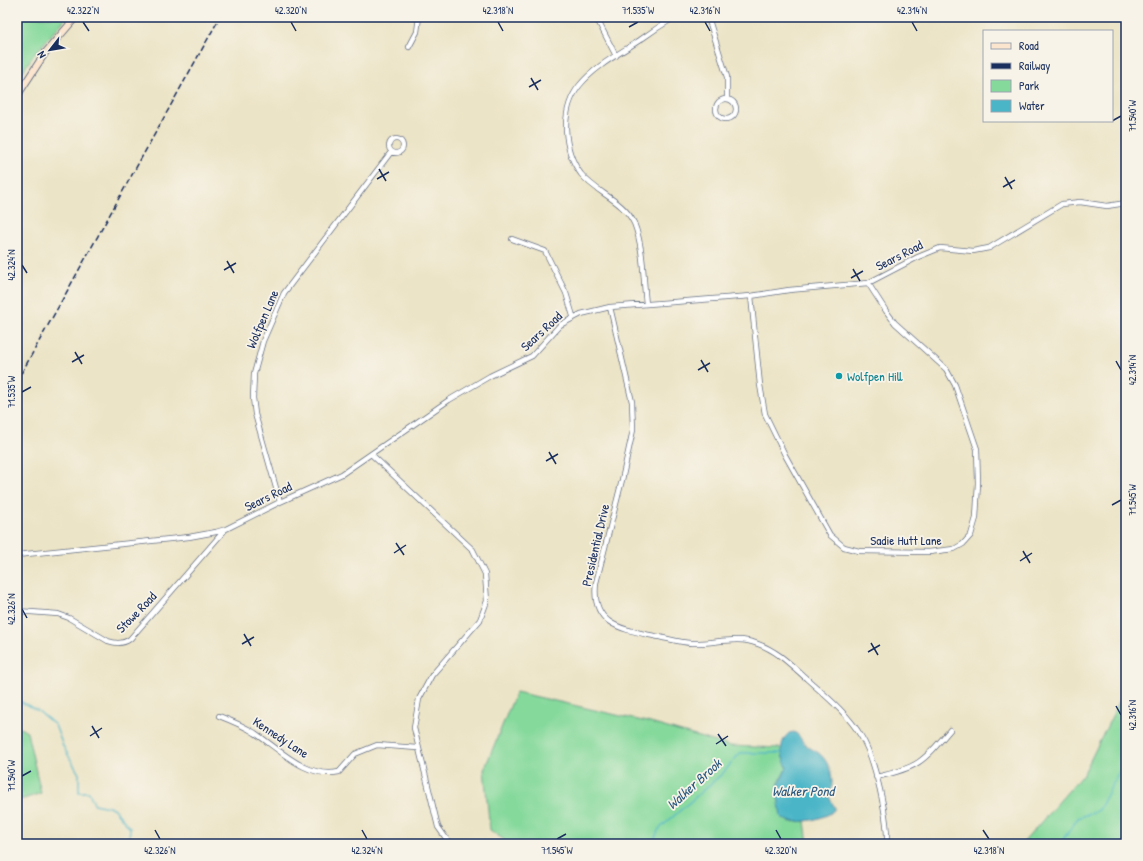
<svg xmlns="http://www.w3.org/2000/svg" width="1143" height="861" font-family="'Patrick Hand',sans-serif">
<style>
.green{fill:#85d99b;stroke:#50847c}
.water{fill:#4ab5c7;stroke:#327292}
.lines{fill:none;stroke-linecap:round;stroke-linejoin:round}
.stream{stroke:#4ab5c7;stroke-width:1.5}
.street-casing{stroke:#646e82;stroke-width:6}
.secondary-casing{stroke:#646e82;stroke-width:8}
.street{stroke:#fff;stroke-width:4.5}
.secondary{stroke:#fbe5cf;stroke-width:6}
.rail{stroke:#1b2f5e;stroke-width:1.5;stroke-dasharray:6 3;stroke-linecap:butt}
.ticks{fill:none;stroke:#1b2f5e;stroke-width:1.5}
.culture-dot{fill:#0f9aa8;stroke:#f7f3e8;stroke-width:1.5}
.labels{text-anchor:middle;stroke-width:3.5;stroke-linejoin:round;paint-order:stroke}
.street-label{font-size:13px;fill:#1b2f5e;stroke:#f7f3e8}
.culture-label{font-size:13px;fill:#0d838f;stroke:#f7f3e8;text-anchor:start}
.water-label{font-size:14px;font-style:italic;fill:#29577e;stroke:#f7f3e8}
.neatline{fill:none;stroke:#1b2f5e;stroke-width:1.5}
.ticks-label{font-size:10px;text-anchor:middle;fill:#1b2f5e}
</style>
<rect width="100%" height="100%" fill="#f7f3e8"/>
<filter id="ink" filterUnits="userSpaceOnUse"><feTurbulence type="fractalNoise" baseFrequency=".025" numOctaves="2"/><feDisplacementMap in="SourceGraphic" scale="8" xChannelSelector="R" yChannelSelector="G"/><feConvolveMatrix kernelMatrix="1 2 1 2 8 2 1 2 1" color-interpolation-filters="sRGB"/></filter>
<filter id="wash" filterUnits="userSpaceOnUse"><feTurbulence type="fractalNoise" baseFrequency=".012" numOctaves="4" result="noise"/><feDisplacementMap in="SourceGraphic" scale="16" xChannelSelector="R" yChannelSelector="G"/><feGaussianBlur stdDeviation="0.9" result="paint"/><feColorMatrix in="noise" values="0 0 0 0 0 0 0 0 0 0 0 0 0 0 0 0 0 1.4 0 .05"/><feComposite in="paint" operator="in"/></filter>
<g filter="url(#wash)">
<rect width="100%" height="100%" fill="#ece4c6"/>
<!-- green -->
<path class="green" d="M17,17H67L33,56L17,80Z
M516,692L647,722L730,746L782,748L783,758L787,767L779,782L777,797L790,822L805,821L808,844H510L490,830L484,770Z
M1126,695V844H1022L1084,773L1120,700Z
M20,728L27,732L41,793L24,799H17V729Z"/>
<!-- water -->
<path class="water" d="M794,732C800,735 800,739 804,743C808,748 815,750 820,754C832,766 835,782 829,797L835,808C832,819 788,827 781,817L777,789L787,767C781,756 778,743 789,733Z"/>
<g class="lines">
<!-- stream -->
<path class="stream" d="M17,700L37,710L55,725L63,746L79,774V792H89L94,804L113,808L130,828L129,840L134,844
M652,844L659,829L723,773L740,753H782
M1060,844L1078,818L1099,810L1126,759"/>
</g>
</g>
<g filter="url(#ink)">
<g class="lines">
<!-- street casing -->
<g class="street-casing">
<path id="street" d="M596,17L616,56
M708,17L727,77V98
M409,47L417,32L419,17
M716 109a10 10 0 1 1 20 0a10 10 0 1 1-20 0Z
M389 146a7 7 0 1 1 14 0a7 7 0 1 1-14 0Z
M512,239L545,251L566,293L573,316
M751,296L760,385L765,414L785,455L830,535L844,547L859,551L929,552L954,549L963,544L971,535L976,518L978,483L977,449L955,385L946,369L895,323L886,311L868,283
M646,304C643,278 644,248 634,223C623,200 596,193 581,174C563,150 560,110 579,86C595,66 619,54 640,40C651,32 663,24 675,17
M610,307L632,402L633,430L622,480L596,583C591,625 621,629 654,636C666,638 680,643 692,643C715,644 737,635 758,644C778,651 792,666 807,679C826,696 848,714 861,736C875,758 888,818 887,844
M371,454L473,550L485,574L487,601L480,620L432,675L419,699L414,728L438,827L450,844
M280,502L255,414L253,398L254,374L263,341L284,293L391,152
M17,555L189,537L216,532L226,529L280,502L342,474L449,400L490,376L532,356L560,325L581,314L610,307L751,296L789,290L868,283L918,257L940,248L973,251L989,248L1062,204L1080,202L1107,206L1126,203
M17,611L58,614L69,618L108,641C116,644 123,644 130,639L224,531
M219,716C232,721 244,726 255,733C280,750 307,779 339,772L355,754L377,745L417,748
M876,777C918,768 923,762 950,730"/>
</g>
<!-- secondary casing -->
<g class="secondary-casing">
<path id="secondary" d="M17,96L45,53L76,17"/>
</g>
<!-- street -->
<use href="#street" class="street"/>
<!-- secondary -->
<use href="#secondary" class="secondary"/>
<!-- rail -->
<path class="rail" d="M17,381L220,17"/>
</g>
</g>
<!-- ticks -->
<path class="ticks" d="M83,22L89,31M291,22L296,31M498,22L503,31M705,22L710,31M912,22L917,31M629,27L638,22M531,78L538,90M529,87L541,80M1112,121L1121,116M379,169L386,181M1005,177L1012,189M377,179L389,172M1003,187L1015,180M227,261L234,273M22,265L27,273M853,269L860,281M224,270L236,263M851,278L863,271M75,352L82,364M701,360L708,372M1116,361L1121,370M72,362L84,355M698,370L710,363M22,392L31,387M549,452L556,464M546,461L558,454M1112,505L1121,500M396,543L404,555M1023,551L1030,563M394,553L406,545M1020,561L1032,553M22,609L27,618M244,634L251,646M871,643L878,655M242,644L254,637M868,652L880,645M1116,706L1121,715M92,726L99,738M718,734L726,746M90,736L102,728M716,744L728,736M22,776L31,771M155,830L160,839M362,830L367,839M776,830L781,839M983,830L989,839M557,839L566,834"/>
<!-- markers -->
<circle class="culture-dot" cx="839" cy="376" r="4"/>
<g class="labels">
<!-- street labels -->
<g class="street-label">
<text transform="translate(899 255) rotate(-27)" y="5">Sears Road</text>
<text transform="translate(262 319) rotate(-67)" y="5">Wolfpen Lane</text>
<text transform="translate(541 331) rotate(-43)" y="5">Sears Road</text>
<text transform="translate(268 496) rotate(-26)" y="5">Sears Road</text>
<text x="906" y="545">Sadie Hutt Lane</text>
<text transform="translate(595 545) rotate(-77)" y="5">Presidential Drive</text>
<text transform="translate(136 612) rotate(-46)" y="5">Stowe Road</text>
<text transform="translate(281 737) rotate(33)" y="5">Kennedy Lane</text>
</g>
<!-- culture labels -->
<g class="culture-label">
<text x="847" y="381">Wolfpen Hill</text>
</g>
<!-- water labels -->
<g class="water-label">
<text transform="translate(694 784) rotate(-42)" y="5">Walker Brook</text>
<text x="803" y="796">Walker Pond</text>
</g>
</g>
<!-- margin -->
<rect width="1143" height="861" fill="none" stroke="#f7f3e8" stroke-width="44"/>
<!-- legend -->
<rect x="983" y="30" width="130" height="92" fill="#f7f3e8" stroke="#9fa5b1"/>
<rect x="991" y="43" width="20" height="6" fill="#fbe5cf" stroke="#9fa5b1"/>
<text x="1019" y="50" font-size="12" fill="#1b2f5e">Road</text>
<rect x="991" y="63" width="20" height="6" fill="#1b2f5e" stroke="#9fa5b1"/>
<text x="1019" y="70" font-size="12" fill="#1b2f5e">Railway</text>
<rect x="991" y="80" width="20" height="12" fill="#85d99b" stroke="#9fa5b1"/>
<text x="1019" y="90" font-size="12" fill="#1b2f5e">Park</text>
<rect x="991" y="100" width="20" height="12" fill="#4ab5c7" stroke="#9fa5b1"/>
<text x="1019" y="110" font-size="12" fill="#1b2f5e">Water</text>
<!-- north arrow -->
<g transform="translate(50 50) rotate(239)" stroke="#f7f3e8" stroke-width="3" paint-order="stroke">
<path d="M0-3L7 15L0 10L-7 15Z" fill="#1b2f5e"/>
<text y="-6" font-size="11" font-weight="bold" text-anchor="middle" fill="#1b2f5e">N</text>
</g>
<rect x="22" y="22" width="1099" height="817" class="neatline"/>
<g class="ticks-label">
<text x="83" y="14">42.322°N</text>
<text x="291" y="14">42.320°N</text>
<text x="498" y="14">42.318°N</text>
<text x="638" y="14">71.535°W</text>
<text x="705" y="14">42.316°N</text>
<text x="912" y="14">42.314°N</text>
<text transform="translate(1132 116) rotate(-90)" y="4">71.540°W</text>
<text transform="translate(11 265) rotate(-90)" y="4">42.324°N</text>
<text transform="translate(1132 370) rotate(-90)" y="4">42.314°N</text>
<text transform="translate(11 392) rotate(-90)" y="4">71.535°W</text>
<text transform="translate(1132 500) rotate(-90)" y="4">71.545°W</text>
<text transform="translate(11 609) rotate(-90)" y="4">42.326°N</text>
<text transform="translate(1132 715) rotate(-90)" y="4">42.316°N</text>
<text transform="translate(11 776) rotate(-90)" y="4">71.540°W</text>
<text x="160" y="854">42.326°N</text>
<text x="367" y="854">42.324°N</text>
<text x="557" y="854">71.545°W</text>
<text x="781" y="854">42.320°N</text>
<text x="989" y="854">42.318°N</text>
</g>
</svg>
